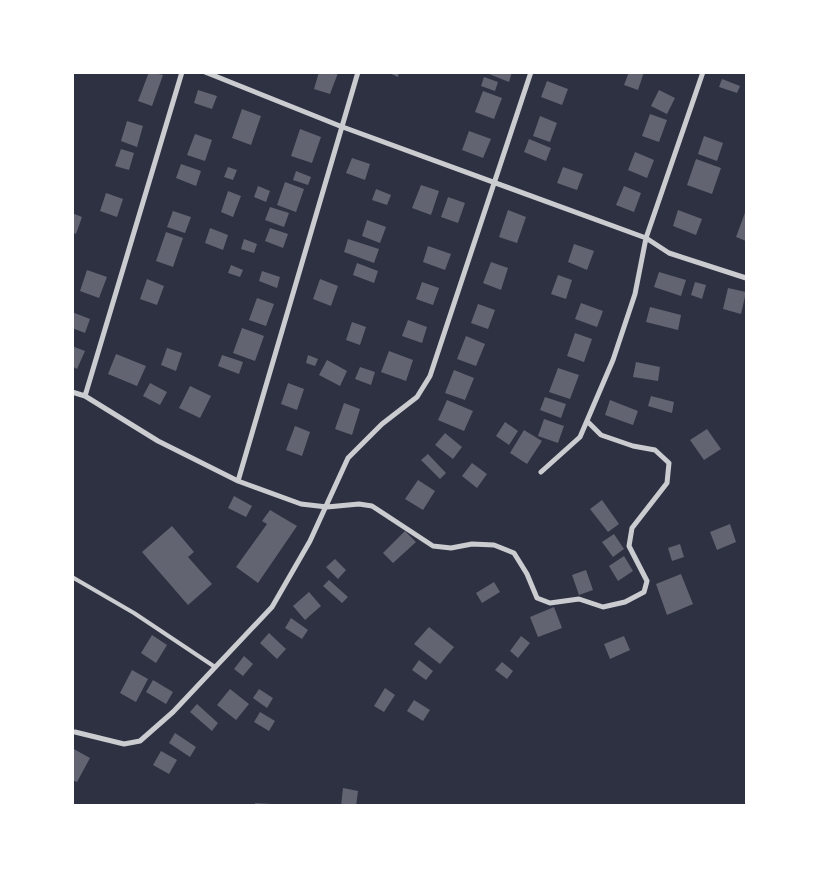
<svg xmlns="http://www.w3.org/2000/svg" width="819" height="878" font-family="'Golos Text',sans-serif">
<style>
.building{fill:#626471}
.lines{fill:none;stroke-linecap:round;stroke-linejoin:round}
.service{stroke:#caccd0;stroke-width:4}
.minor{stroke:#caccd0;stroke-width:5}
</style>
<rect width="100%" height="100%" fill="#2d3142"/>
<!-- building -->
<path class="building" d="M149,72L163,75L152,106L138,101Z
M319,72L338,73L330,94L314,89Z
M387,72H399L398,77Z
M484,72H512L509,82Z
M629,72H644L638,90L624,85Z
M484,77L498,82L495,91L481,86Z
M722,79L740,86L737,93L719,87Z
M547,81L568,89L562,105L541,97Z
M198,90L217,96L212,109L194,103Z
M659,90L675,98L667,114L651,106Z
M483,91L502,98L494,119L475,112Z
M242,109L261,116L251,145L232,138Z
M650,114L667,120L659,142L642,136Z
M540,116L557,123L550,142L533,136Z
M127,121L143,126L137,147L121,141Z
M300,129L321,137L312,163L291,156Z
M469,131L491,139L483,158L462,150Z
M195,134L212,140L205,161L187,155Z
M704,136L723,143L717,161L698,154Z
M529,139L551,148L546,161L524,152Z
M121,149L134,153L129,170L115,166Z
M635,152L654,160L647,178L628,170Z
M352,158L370,164L365,180L346,173Z
M696,159L721,168L712,194L687,185Z
M181,164L201,171L196,186L176,178Z
M228,167L237,170L233,180L224,177Z
M563,167L583,174L577,190L557,183Z
M296,171L311,177L308,185L293,180Z
M285,182L304,189L296,212L277,205Z
M421,185L439,191L431,215L412,208Z
M258,186L270,191L266,202L254,197Z
M624,186L641,193L634,212L616,205Z
M376,189L391,195L387,205L372,200Z
M228,191L241,196L233,217L221,212Z
M106,193L123,199L117,217L100,211Z
M448,197L465,203L458,223L441,217Z
M270,207L289,213L284,227L265,220Z
M508,210L526,217L517,243L499,237Z
M678,210L702,219L696,235L673,226Z
M746,210V241L736,237Z
M173,211L191,217L185,233L167,227Z
M72,213L82,217L76,234L72,232Z
M367,220L386,227L380,243L362,236Z
M210,228L228,235L223,250L205,243Z
M270,228L288,234L283,248L265,241Z
M166,232L183,238L173,267L156,261Z
M244,239L257,244L254,253L241,249Z
M348,239L379,249L374,263L344,252Z
M574,244L594,251L587,270L568,262Z
M428,246L451,254L445,270L423,262Z
M491,262L508,268L501,290L483,283Z
M357,263L378,271L374,283L353,275Z
M231,265L243,270L240,277L228,273Z
M87,270L107,277L99,298L80,291Z
M262,271L280,277L277,288L259,281Z
M659,272L686,280L681,296L654,287Z
M558,275L572,280L566,299L551,294Z
M147,279L164,286L157,305L140,299Z
M320,279L338,286L331,306L313,299Z
M422,282L439,288L433,305L416,299Z
M695,282L706,285L702,299L691,295Z
M728,288L746,292L741,314L723,309Z
M257,298L274,304L266,326L249,320Z
M581,303L603,311L597,327L575,319Z
M478,304L495,310L488,329L471,323Z
M650,307L681,315L678,330L646,322Z
M72,312L90,319L85,333L72,328Z
M408,320L427,327L422,343L402,336Z
M352,322L366,327L360,345L346,340Z
M242,328L264,336L255,361L233,353Z
M575,333L592,339L584,362L567,356Z
M466,336L485,344L476,366L457,359Z
M72,346L85,351L77,369L72,366Z
M167,348L182,353L176,371L161,365Z
M389,351L413,360L406,381L381,372Z
M116,354L146,366L137,386L108,374Z
M222,355L243,362L239,374L218,366Z
M308,355L318,359L315,366L306,363Z
M327,360L347,371L340,386L319,375Z
M636,362L660,367L658,381L633,377Z
M360,367L375,372L371,385L355,379Z
M558,368L579,375L570,399L549,392Z
M454,370L474,378L465,400L445,393Z
M150,383L167,392L160,405L143,396Z
M288,383L304,389L297,410L281,404Z
M190,386L211,396L200,418L179,408Z
M651,396L674,402L672,413L648,406Z
M545,397L566,404L561,418L540,410Z
M447,400L473,411L464,431L438,420Z
M610,400L638,411L633,425L605,415Z
M344,403L360,409L352,435L335,429Z
M544,419L564,426L558,443L538,436Z
M505,422L518,431L509,445L496,436Z
M295,426L310,432L302,456L286,450Z
M707,429L721,449L704,460L690,440Z
M524,430L542,441L527,464L510,453Z
M445,433L462,447L453,459L435,445Z
M428,454L446,473L440,479L421,460Z
M472,463L487,474L477,488L462,476Z
M418,480L435,491L423,510L405,499Z
M234,496L252,506L246,517L228,508Z
M602,500L619,524L608,532L590,509Z
M270,510L297,526L258,583L236,567L267,524L262,521Z
M730,524L736,542L717,550L710,532Z
M172,526L194,552L188,557L212,584L188,605L142,552Z
M405,531L416,542L393,563L383,553Z
M614,534L624,549L613,557L602,542Z
M680,544L684,557L672,561L668,548Z
M624,556L633,571L618,581L609,566Z
M335,559L346,570L338,579L326,567Z
M586,570L593,590L579,595L572,575Z
M681,574L693,604L667,615L656,584Z
M329,580L348,597L342,603L323,586Z
M494,582L500,592L482,603L476,593Z
M309,592L321,606L305,620L293,606Z
M554,607L562,628L538,637L530,617Z
M291,618L308,630L302,639L285,628Z
M429,627L454,647L440,664L414,644Z
M269,633L286,649L277,659L260,643Z
M152,635L167,645L156,663L141,653Z
M521,636L530,643L518,658L510,651Z
M624,636L630,650L610,659L604,644Z
M244,656L253,664L243,676L234,669Z
M419,660L433,671L426,680L412,670Z
M502,662L513,671L507,679L495,670Z
M132,670L148,679L136,702L120,693Z
M153,680L173,692L166,704L146,692Z
M385,688L395,695L384,712L374,706Z
M230,689L249,704L236,720L217,705Z
M259,689L273,698L267,708L253,698Z
M414,700L430,710L423,721L407,711Z
M197,704L218,723L212,731L190,712Z
M260,712L275,721L269,731L254,722Z
M175,733L196,747L190,757L169,743Z
M72,748L90,758L77,782L72,780Z
M161,751L177,760L169,774L153,765Z
M343,788L358,791L356,806H341Z
M255,803L272,804V806H255Z"/>
<g class="lines">
<!-- service -->
<path class="service" d="M72,577L134,613L215,667"/>
<!-- minor -->
<path class="minor" d="M205,72L340,126L646,238L669,253L746,278
M72,392L85,396L158,441L238,481L301,504L327,507L359,504L372,506L433,546L451,548L472,544L494,545L514,553L527,574L537,598L550,603L579,599L603,607L625,602L644,592L647,581L629,546L632,528L667,483L669,463L655,450L633,446L601,435L587,421
M85,396L182,72
M541,472L580,437L613,360L635,294L646,238L703,72
M238,481L358,72
M75,732L124,744L140,741L173,712L272,607L310,541L348,458L382,424L417,397L430,376L531,72"/>
</g>
<!-- border -->
<rect width="819" height="878" fill="none" stroke="#ffffff" stroke-width="148"/>
</svg>
